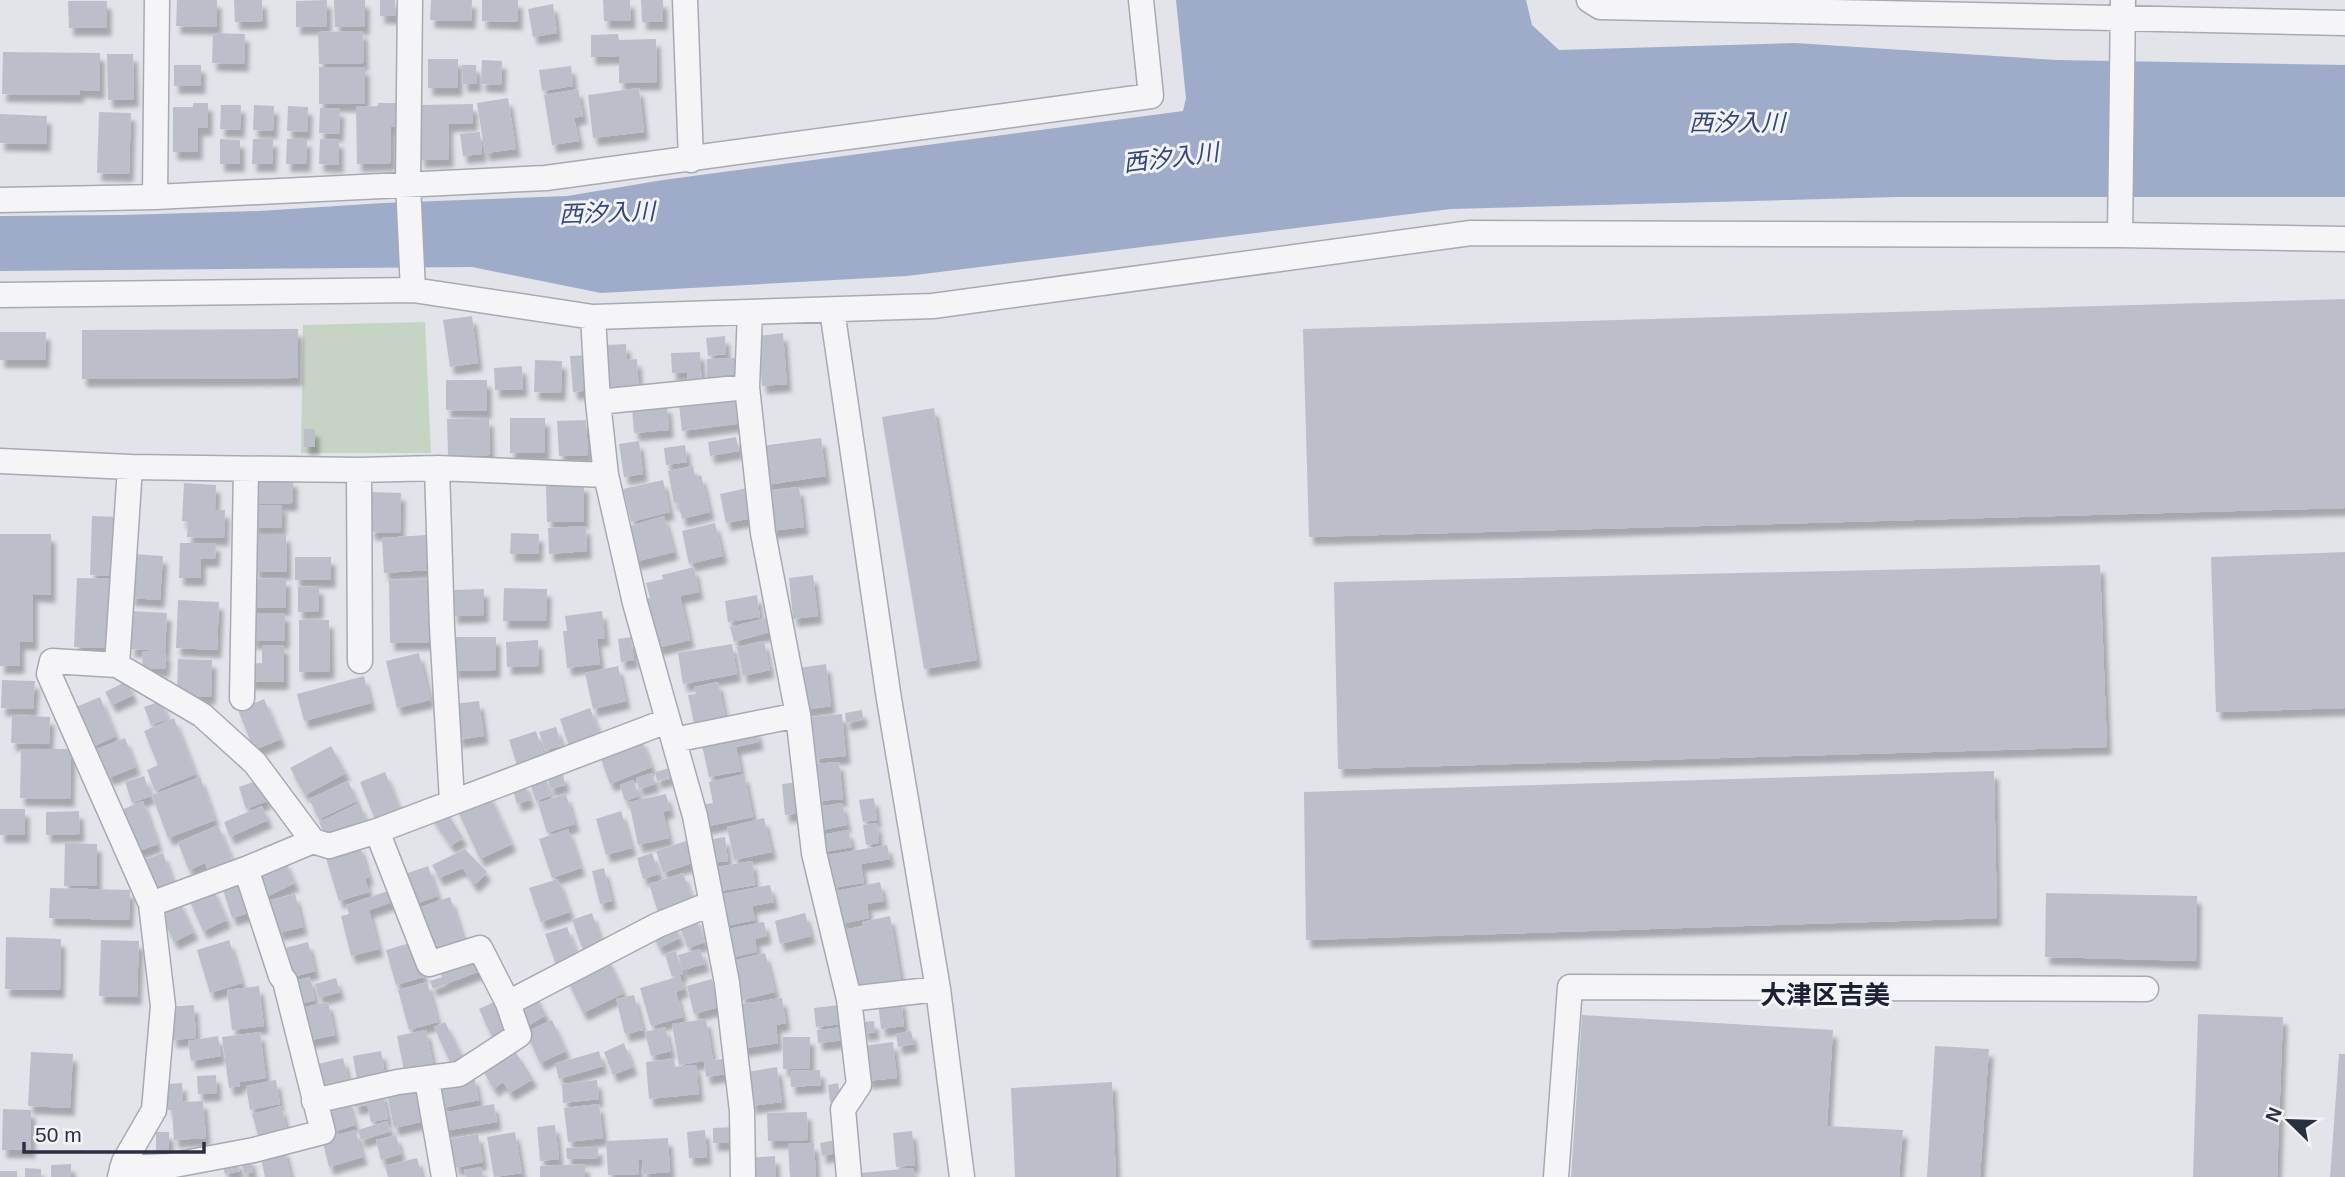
<svg xmlns="http://www.w3.org/2000/svg" width="2345" height="1177" font-family="Arial,'Noto Sans JP',sans-serif">
<style>
.green{fill:#c5d4c3}
.water{fill:#9eacc9}
.building{fill:#bcbfca;filter:url(#shadow)}
.lines{fill:none;stroke-linecap:round;stroke-linejoin:round}
.minor-casing{stroke:#a7aab4;stroke-width:27}
.minor{stroke:#f5f5f8;stroke-width:24}
.labels{text-anchor:middle;stroke-width:6;stroke-linejoin:round;paint-order:stroke}
.water-label{font-size:24px;font-style:italic;fill:#354775;stroke:#f2f3f7}
.quarter-label{font-size:26px;font-weight:bold;fill:#1c2033;stroke:#f2f3f7}
</style>
<defs>
<filter id="shadow"><feDropShadow dx="4.5" dy="8" stdDeviation="2" flood-color="#0004"/></filter>
</defs>
<rect width="100%" height="100%" fill="#e2e4ea"/>
<!-- green -->
<path class="green" d="M425,322L431,453H301L303,325Z"/>
<!-- water -->
<path class="water" d="M1176,0H1526L1532,25L1559,50L1795,43L2057,60L2345,65V197H1898L1451,209L907,276L601,293L472,267L0,271V216L122,215L259,211L383,203L567,196L663,180L1183,111L1186,98Z"/>
<!-- building -->
<path class="building" d="M177,0H217V27L176,26Z
M234,0H262L263,21L235,22Z
M327,0V26L296,27V1Z
M334,0H365V27H335Z
M380,0H395L396,16H380Z
M431,0H472L471,21L430,20Z
M482,0H518V22L482,21Z
M603,0H630L631,21H604Z
M641,0H663V22H642Z
M68,1H107V28H69Z
M553,4L557,33L533,37L528,9Z
M363,31L364,63L319,64L318,32Z
M213,33L245,34L244,64L212,63Z
M618,34L619,40L656,39L657,82L619,83V56L591,57V35Z
M3,52L100,53V91L80,90L79,95L2,94Z
M107,54H133L134,99L108,100Z
M428,59H458V88H428Z
M482,60L502,61L501,85L481,84Z
M174,65H201V86H174Z
M462,65H476L477,84H463Z
M571,66L573,86L542,91L539,70Z
M319,67H365V104H319Z
M639,88L644,132L593,138L588,95Z
M578,89L583,116L574,118L579,141L552,145L544,95Z
M508,98L516,149L485,153L477,103Z
M193,103H208V128H198V152H173V107H193Z
M378,103H399L400,127H391V163L357,164L356,107L378,106Z
M473,104V123L448,124L449,159L420,160L419,105Z
M221,105H241L240,130L220,129Z
M254,105L274,106L273,131L253,130Z
M288,106L308,107L307,132L287,131Z
M320,108L340,109L339,134L319,133Z
M99,112L131,113L129,174L97,173Z
M0,114L47,116L46,144L0,143Z
M480,132L482,154L463,156L460,134Z
M220,139L240,140V164H220Z
M253,139H273L272,164H252Z
M287,139H307L306,164H286Z
M320,139L339,140V165L319,164Z
M2345,299V508L1309,537L1303,329Z
M472,316L478,363L450,367L443,320Z
M298,329V378L82,379V330Z
M0,332H46L45,360H0Z
M783,333L787,384L762,386L758,336Z
M725,336L726,354L708,356L706,338Z
M626,344L627,360L637,359L639,394L608,396L605,345Z
M700,352L702,386L688,387L687,372L672,373L671,353Z
M590,355L592,390L573,392L570,356Z
M736,358L741,382L707,384V359Z
M535,360L562,361L561,393L534,392Z
M522,366L523,389L495,390L494,368Z
M446,380H487V411L446,410Z
M741,397L744,423L682,431L679,405Z
M667,405L669,430L634,433L632,408Z
M934,408L977,660L924,669L882,417Z
M489,418L490,455L448,456L447,419Z
M510,418H545V453H510Z
M586,420L588,455L559,456L557,421Z
M304,429H315V447H304Z
M736,437L739,451L710,456L708,442Z
M821,438L826,476L766,485L761,446Z
M639,441L643,474L624,477L619,444Z
M685,445L687,462L666,465L664,448Z
M693,466L695,477L701,475L710,512L682,519L678,502L674,503L668,471Z
M253,479H293V503L253,504Z
M663,480L670,512L631,522L623,489Z
M184,483L216,485L215,510H225L224,538L187,537L188,521H182Z
M546,484H584V522H547Z
M799,487L804,527L771,531L766,491Z
M747,488L753,518L726,523L720,494Z
M371,492L401,493L400,533L370,532Z
M282,505V527L253,528L252,506Z
M92,516L117,517L115,576L90,575Z
M664,516L674,552L635,562L626,527Z
M715,523L723,556L689,564L682,531Z
M586,526L587,551L549,554L548,528Z
M511,533L539,534L538,554H510Z
M0,534H51V595L33,594V642H20V666H0Z
M254,534H286L287,572H254Z
M426,535L428,570L384,573L382,538Z
M180,543H216L215,559H201V578H179Z
M2345,552V708L2216,712L2211,557Z
M133,554L163,556L160,600L130,598Z
M295,557H331V580H295Z
M2100,565L2107,747L1338,769L1334,582Z
M694,567L699,592L680,596L690,640L657,648L645,599L650,598L646,583L663,579L662,575Z
M813,575L818,616L793,619L789,578Z
M77,578L113,579L110,648L74,647Z
M286,578V608H249V579Z
M428,579L430,642L390,643L389,580Z
M319,586V611L298,612V587Z
M504,588L547,589L546,621H503Z
M484,589V615L453,616V590Z
M757,595L760,617L728,622L725,601Z
M178,600L219,602L217,650L176,648Z
M132,611L167,613L165,651L130,649Z
M602,611L605,638L597,639L600,664L567,668L563,631H567L565,616Z
M251,613H285V641H251Z
M773,616L777,630L734,642L730,627Z
M299,620H329L330,671L299,672Z
M452,637H496V670L453,671Z
M631,637L634,660L621,662L618,639Z
M538,640L539,666L507,667L506,642Z
M764,641L770,670L743,676L737,647Z
M732,644L737,674L683,684L678,653Z
M262,645H284V682H249V664L262,663Z
M143,651L166,652L165,669L142,668Z
M419,653L430,700L397,708L386,661Z
M178,659L212,660L211,697L177,696Z
M826,664L831,706L804,710L799,668Z
M618,666L626,701L593,709L585,673Z
M364,676L371,703L304,721L297,694Z
M2,680L35,681L33,709L1,708Z
M127,681L133,695L112,705L105,692Z
M718,682L726,721L695,728L688,695L696,694L694,687Z
M100,697L116,736L92,747L76,707Z
M264,699L281,739L254,750L238,710Z
M161,701L168,719L151,725L144,707Z
M479,701L484,736L458,740L453,704Z
M590,708L600,736L569,746L560,719Z
M862,710L863,719L846,723L845,713Z
M842,714L846,756L814,759L810,717Z
M12,715L50,717L49,744L11,743Z
M174,718L196,774L155,791L147,770L158,765L144,731Z
M556,727L562,746L545,750L539,732Z
M756,729L759,742L736,747L741,771L709,777L701,740Z
M536,731L545,759L518,768L509,740Z
M125,738L136,767L108,778L97,749Z
M641,738L652,767L610,784L599,754Z
M331,746L346,773L305,795L290,768Z
M21,749H71L70,799L20,798Z
M839,762L843,799L817,801L813,764Z
M670,768L672,777L657,781L655,772Z
M1994,771L1997,918L1306,940L1304,792Z
M385,772L401,812L376,822L360,782Z
M542,772L550,796L536,801L528,777Z
M652,773L655,784L639,789L636,778Z
M563,774L565,785L550,789L548,778Z
M744,774L753,817L704,827L700,805L713,803L709,782Z
M144,776L151,796L132,803L125,782Z
M200,777L215,820L168,838L152,795Z
M259,780L267,801L246,809L239,787Z
M633,780L639,796L625,801L620,785Z
M348,781L357,801L319,819L309,799Z
M524,782L530,800L517,804L512,786Z
M799,782L802,813L785,815L782,784Z
M488,792L512,844L480,859L456,807Z
M566,794L575,824L547,833L538,803Z
M666,794L670,810L663,812L669,838L638,845L629,802Z
M874,798L877,820L863,822L859,800Z
M143,801L158,844L136,852L121,810Z
M359,803L367,821L327,840L319,822Z
M842,803L847,825L817,831L813,808Z
M262,806L268,820L230,837L224,822Z
M443,806L463,838L451,846L430,815Z
M0,809H25V835H0Z
M79,811L80,834L46,835V812Z
M621,811L632,848L606,855L596,819Z
M764,818L772,852L734,860L727,827Z
M877,823L879,843L866,845L863,825Z
M218,825L234,864L210,874L205,863L189,870L178,843Z
M568,829L581,868L552,878L539,839Z
M848,830L852,847L819,853L816,836Z
M725,837L728,861L710,863L707,840Z
M686,841L692,863L663,873L656,851Z
M65,843L97,844V886H64Z
M359,844L369,877L365,879L369,892L339,901L325,855Z
M887,845L890,859L861,864L864,883L832,888L827,855Z
M465,849L487,872L477,883L473,884L463,868L439,878L432,865Z
M163,853L176,890L154,898L141,861Z
M652,853L659,874L643,879L637,858Z
M284,859L295,883L264,898L252,873Z
M752,861L755,885L715,892L711,868Z
M428,866L438,896L415,904L405,874Z
M604,868L612,901L600,904L592,871Z
M683,873L693,901L658,912L649,884Z
M240,877L251,912L232,918L221,883Z
M558,879L570,912L541,922L529,888Z
M880,882L884,901L867,904L869,918L841,924L832,892Z
M770,885L774,902L752,906L755,920L721,927L716,895Z
M212,887L227,920L203,931L188,897Z
M50,888L130,890L129,920L49,918Z
M394,889L397,900L369,910L379,949L351,956L341,916L349,914L346,905Z
M2046,893L2197,896L2196,961L2045,957Z
M295,894L303,927L278,933L270,900Z
M450,897L464,940L435,950L421,907Z
M178,899L194,932L174,942L158,909Z
M592,913L603,946L584,953L572,920Z
M805,913L811,936L780,944L775,921Z
M695,916L705,942L688,948L678,922Z
M890,916L902,986L850,993L844,930L863,926L862,922Z
M764,922L767,936L755,939L757,952L729,958L723,930Z
M673,923L680,938L659,948L652,933Z
M567,927L579,959L557,967L545,934Z
M6,937L61,939L60,990L5,989Z
M101,940L139,941L137,997L99,996Z
M229,940L242,983L210,993L197,950Z
M308,942L315,971L289,978L281,949Z
M413,942L424,977L396,985L386,950Z
M700,949L705,964L683,970L678,955Z
M676,951L683,974L672,977L665,954Z
M765,953L775,992L742,1000L732,961Z
M478,955L483,970L433,989L430,981L442,977L439,969Z
M607,957L624,993L583,1013L566,977Z
M680,976L684,989L676,992L683,1017L651,1026L640,988Z
M310,977L315,1000L295,1005L289,982Z
M336,978L340,992L319,998L315,984Z
M712,979L719,1007L694,1014L687,986Z
M427,982L438,1022L409,1030L398,990Z
M259,986L264,1026L232,1030L227,990Z
M534,993L546,1015L526,1027L514,1005Z
M634,995L643,1030L625,1034L616,999Z
M782,998L786,1023L776,1025L778,1043L741,1049L734,1005Z
M901,999L904,1026L881,1029L878,1002Z
M498,1000L510,1027L491,1035L479,1009Z
M328,1002L335,1035L307,1041L301,1008Z
M194,1005L196,1038L172,1040L170,1007Z
M839,1005L841,1024L816,1027L814,1008Z
M2198,1014L2283,1017L2277,1177H2193Z
M1582,1015L1833,1030L1827,1126L1903,1130L1899,1177H1571Z
M706,1019L713,1060L725,1059L726,1074L706,1077L704,1061L679,1065L672,1024Z
M552,1020L566,1051L540,1063L526,1032Z
M874,1021L875,1032L863,1033L862,1022Z
M445,1022L462,1056L450,1062L434,1027Z
M665,1027L671,1051L651,1056L645,1032Z
M844,1027L846,1040L818,1043L817,1030Z
M426,1030L433,1064L404,1070L397,1036Z
M911,1031L914,1044L898,1047L896,1034Z
M260,1032L266,1078L240,1082V1086L229,1088L222,1037Z
M218,1036L221,1056L191,1061L188,1041Z
M783,1037H810V1069H783Z
M893,1042L897,1078L867,1081L863,1046Z
M624,1043L633,1067L613,1075L604,1052Z
M1935,1046L1989,1049L1980,1177H1927Z
M381,1051L385,1075L357,1080L353,1056Z
M515,1051L533,1079L510,1093L503,1082L494,1089L483,1071Z
M599,1051L603,1066L559,1079L555,1064Z
M31,1052L73,1054L70,1108L28,1106Z
M2339,1054H2345V1177H2330Z
M343,1058L349,1082L320,1089L314,1065Z
M674,1059L675,1066L672,1067L696,1065L699,1094L649,1099L646,1062Z
M777,1067L782,1102L751,1106L747,1072Z
M820,1070L821,1085L791,1087L790,1071Z
M216,1075L217,1093L198,1094L197,1076Z
M474,1076L479,1100L442,1108L437,1085Z
M276,1080L280,1104L250,1110L246,1086Z
M597,1080L599,1099L563,1103L562,1084Z
M1112,1082L1116,1177H1015L1011,1088Z
M182,1083L183,1102L203,1101L206,1138L174,1140L172,1110H168V1084Z
M838,1083L841,1101L830,1102L828,1085Z
M418,1086L425,1121L394,1128L387,1093Z
M382,1091L388,1119L371,1122L367,1105L355,1107L353,1097Z
M347,1097L355,1125L333,1132L325,1103Z
M494,1104L497,1122L444,1131L441,1113Z
M599,1104L603,1138L568,1142L564,1108Z
M281,1106L288,1134L260,1142L252,1114Z
M3,1109L31,1110V1150H2Z
M807,1112L808,1140L768,1141L767,1113Z
M387,1121L390,1131L361,1140L358,1130Z
M555,1125L559,1159L540,1161L537,1127Z
M736,1127V1143H713V1128Z
M355,1130L363,1157L329,1167L322,1139Z
M705,1130L707,1157L689,1158L687,1132Z
M912,1131L915,1165L896,1167L893,1133Z
M156,1132H169V1159H156Z
M515,1132L522,1173L494,1177L487,1137Z
M478,1134L483,1162L455,1168L450,1139Z
M396,1135L401,1154L381,1160L376,1140Z
M668,1138L670,1172L643,1174L642,1159L638,1160L639,1174L608,1175L606,1141Z
M835,1140L837,1153L822,1156L820,1143Z
M814,1143L816,1177H790L788,1144Z
M598,1147V1158L567,1159L566,1148Z
M284,1148L291,1177H265L260,1153Z
M775,1156L776,1177H750L749,1158Z
M250,1157L253,1172L244,1174L241,1159Z
M417,1158L422,1177H388L385,1166Z
M237,1160L240,1171L225,1174L222,1163Z
M71,1164V1177H51V1165Z
M585,1164V1177H540V1166Z
M481,1167L483,1177H466L464,1170Z
M25,1168L41,1169V1177H25Z
M913,1168L914,1177H860V1173Z
M0,1171H17V1177H0Z"/>
<g class="lines">
<!-- minor casing -->
<g class="minor-casing">
<path id="minor" d="M410,0L408,184L413,290
M685,0L691,160
M1589,0L1600,7L2345,23
M155,197L157,0
M0,200L155,197L546,178L1151,96L1141,0
M2120,235L2123,0
M0,295L413,290L593,317L933,306L1471,233L2120,235L2345,239
M832,310L889,699L938,989L962,1177
M750,312L747,387L763,533L798,715L814,853L849,999L859,1085L843,1109L849,1177
M593,317L598,402L606,475L635,603L695,816L727,983L742,1111L743,1177
M598,402L747,387
M0,461L130,467L359,470L437,468L606,475
M437,468L442,627L452,801
M359,470L360,661
M117,665L130,467
M242,698L246,469
M674,740L798,715
M151,904L246,869L313,841
M849,999L938,989
M508,1003L658,925L710,904
M427,1080L444,1177
M314,1101L398,1082L459,1074L519,1035L508,1003L480,948L429,964L377,831
M122,1168L169,1166L254,1150L323,1132L285,981L281,976L246,869
M120,1177L124,1162L154,1110L163,1006L151,904L49,674L52,661L117,665L202,715L255,763L313,841L329,846L377,831L667,721
M1556,1177L1570,987L2146,989"/>
</g>
<!-- minor -->
<use href="#minor" class="minor"/>
</g>
<g class="labels">
<!-- water labels -->
<g class="water-label">
<text x="1737" y="131">西汐入川</text>
<text transform="translate(1171 158) rotate(-7)" y="8">西汐入川</text>
<text transform="translate(607 213) rotate(-2)" y="8">西汐入川</text>
</g>
<!-- quarter labels -->
<g class="quarter-label">
<text x="1825" y="1004">大津区吉美</text>
</g>
</g>
<!-- north arrow -->
<g transform="translate(2289 1121) rotate(293)" stroke="#f2f3f7" stroke-width="5" paint-order="stroke">
<path d="M0-5L12 26L0 18L-12 26Z" fill="#2a2f42"/>
<text y="-10" font-size="19" font-weight="bold" text-anchor="middle" fill="#2a2f42">N</text>
</g>
<!-- scale -->
<path d="M24 1142v10h180v-10" fill="none" stroke="#2a2f42" stroke-width="3.5"/>
<text x="35" y="1142" font-size="21" fill="#2a2f42" stroke="#f2f3f7" stroke-width="5" paint-order="stroke">50 m</text>
</svg>
